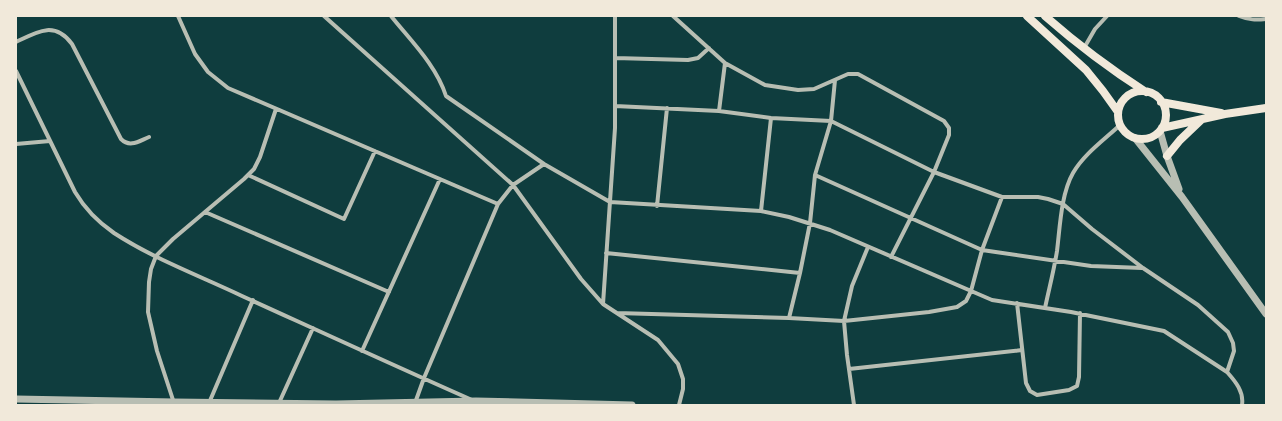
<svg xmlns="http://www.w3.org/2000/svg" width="1282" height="421" font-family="'Exo 2',sans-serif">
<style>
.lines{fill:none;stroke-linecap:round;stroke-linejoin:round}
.minor{stroke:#b8beb3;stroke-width:4}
.tertiary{stroke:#b8beb3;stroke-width:7}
.secondary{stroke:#f1e9da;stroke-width:8}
</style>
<rect width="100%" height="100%" fill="#0f3d3e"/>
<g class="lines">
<!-- minor -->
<path class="minor" d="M178,16L195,54L208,72L228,88L498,204
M324,16L513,185L581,279L603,304L658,340L678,364L683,379V389L679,405
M391,16C411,41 436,65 446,96L544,164L610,202L761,211L789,217L830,230L992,300L1071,312L1164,331L1227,372C1236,382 1244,392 1242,405
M673,16L725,63L765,85L798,90L814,89L848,74H858L944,121L949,128V135L934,172L891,257
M1239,16C1249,20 1256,20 1266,19
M16,42C38,31 55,21 72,44L121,139C130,148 139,141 149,137
M1084,48L1095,29L1107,16
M615,58L688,60L698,58L709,48
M16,71L75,192C85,209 98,222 114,233C154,259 200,276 242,296C319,331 395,366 472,400
M615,106L719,111L771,118L831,121L934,172L1002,197H1038L1048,199L1063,204L1092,229L1143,268L1198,305L1228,332L1233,343L1234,351L1227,372
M719,111L725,63
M16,144L50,141
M248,175L344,219L375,151
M815,175L982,250L1091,266L1142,268
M657,206L667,108
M761,211L771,118
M205,212L389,292
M606,253L800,273
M1017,303L1026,383L1030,391L1037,395L1069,390L1077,386L1079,377L1080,313
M603,304L615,128V16
M1045,308C1049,289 1054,270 1057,251C1060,227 1061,194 1073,173C1084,154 1104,140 1120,125
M617,313L789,318L844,321L929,312L957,307L966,301L971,291L982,250L1002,197
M789,318L800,273L810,223L815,175L831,121L835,80
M362,351L440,179
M849,369L1022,350
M174,403L157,351L148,312L149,282L151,269L156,256L173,239L244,179L254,169L260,157L276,109
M209,403L253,300
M279,403L313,328
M415,403L424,378L498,204L513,185L544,164
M854,405L847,355L844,321L852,286L868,247"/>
<!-- tertiary -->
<path class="tertiary" d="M1160,131L1167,156L1179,189
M1135,138L1182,197L1266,314
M16,399L174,402L336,404L476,401L632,405"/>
<!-- secondary -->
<path class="secondary" d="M1027,16L1086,70L1103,91L1118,112
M1045,16C1077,44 1110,69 1146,92
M1118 115a24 24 0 1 1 48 0a24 24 0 1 1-48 0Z
M1161,102L1221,113
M1162,128L1225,114L1266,108
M1167,156L1180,140L1201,120"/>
</g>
<!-- border -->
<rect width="1282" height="421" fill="none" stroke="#f1e9da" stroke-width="34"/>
</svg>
